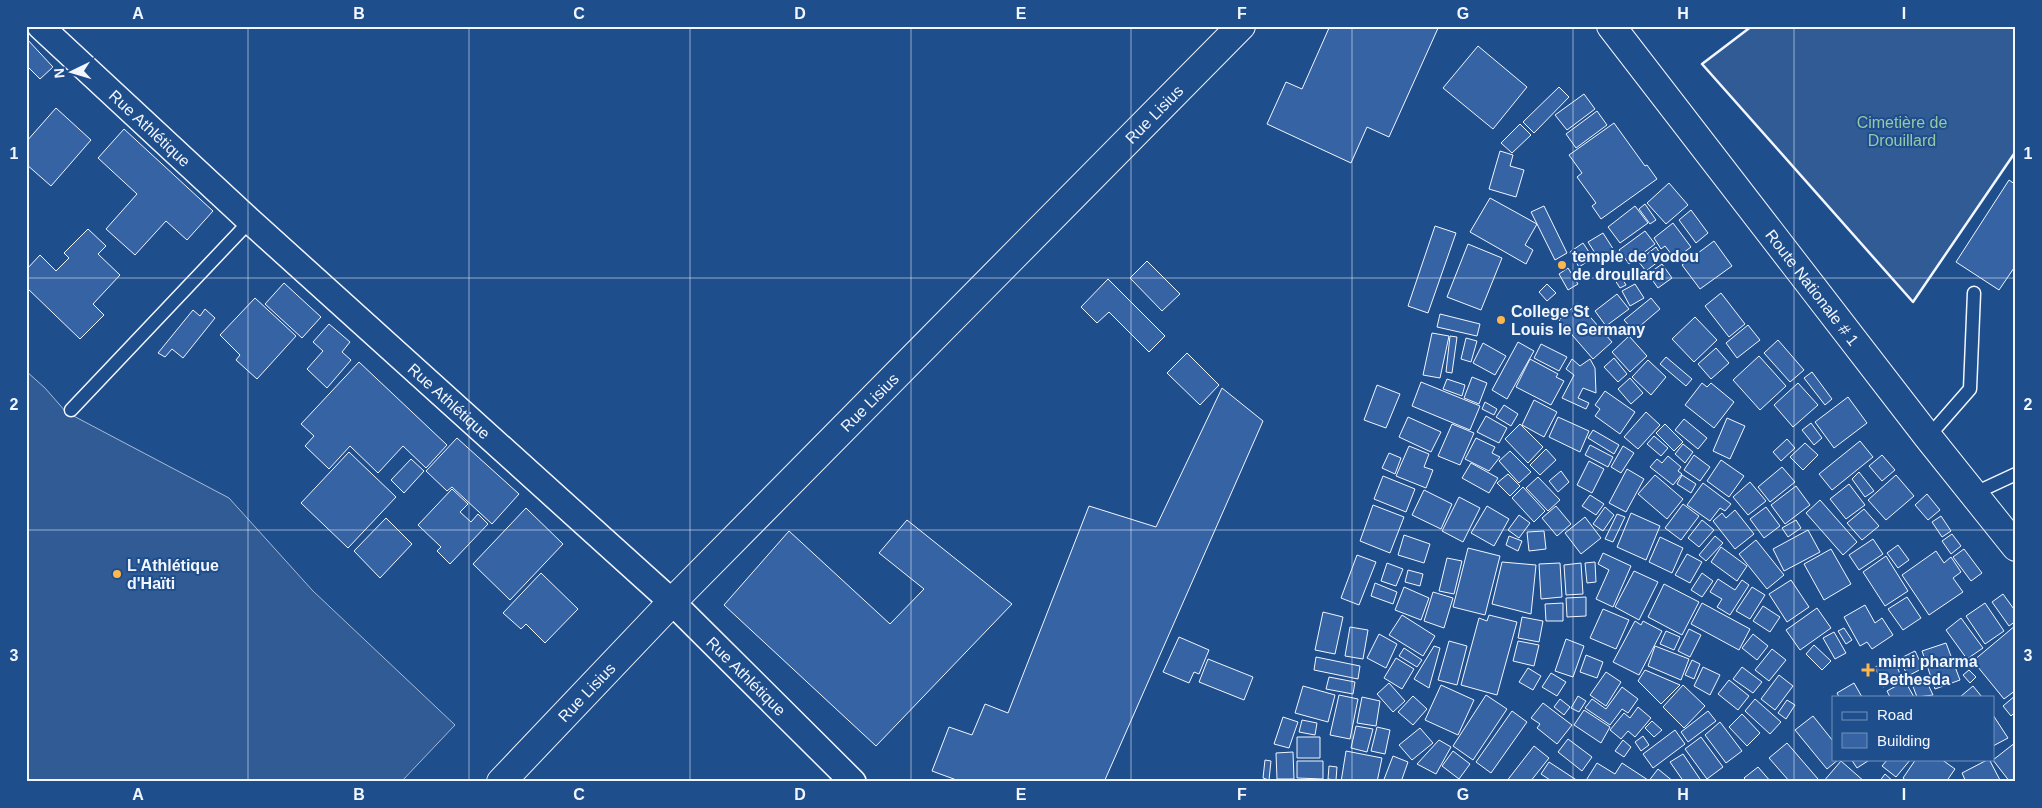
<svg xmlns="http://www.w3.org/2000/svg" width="2042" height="808" font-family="Arial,sans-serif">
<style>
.built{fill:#305b95;stroke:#a8bbd7}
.building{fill:#3563a3;stroke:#f2f6ff}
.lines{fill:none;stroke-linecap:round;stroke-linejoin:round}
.lane-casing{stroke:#f2f6ff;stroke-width:15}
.street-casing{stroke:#f2f6ff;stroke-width:28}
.secondary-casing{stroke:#f2f6ff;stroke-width:30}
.primary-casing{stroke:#f2f6ff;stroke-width:30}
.lane{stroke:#1f4e8c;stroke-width:12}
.street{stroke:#1f4e8c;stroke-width:25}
.secondary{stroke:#1f4e8c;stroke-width:28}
.primary{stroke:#1f4e8c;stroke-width:28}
.wall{stroke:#f2f6ff;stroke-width:2.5}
.grid{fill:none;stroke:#f2f6ff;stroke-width:1;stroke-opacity:0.55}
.poi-dot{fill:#ffb74d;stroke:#1f4e8c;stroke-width:2}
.labels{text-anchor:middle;stroke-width:4;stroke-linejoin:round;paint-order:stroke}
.street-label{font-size:16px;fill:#f2f6ff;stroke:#1f4e8c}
.park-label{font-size:16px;fill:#97c8a6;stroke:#1f4e8c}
.poi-label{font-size:16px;font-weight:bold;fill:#f2f6ff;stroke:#1f4e8c;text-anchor:start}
.neatline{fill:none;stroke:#f2f6ff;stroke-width:2}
.grid-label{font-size:16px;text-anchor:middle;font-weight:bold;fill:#f2f6ff}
</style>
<rect width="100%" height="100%" fill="#1f4e8c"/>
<!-- built -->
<path class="built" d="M1752,26H2016V151L1913,302L1702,64Z
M26,371L45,388L66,412L229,498L313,591L455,725L401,782H26Z"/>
<!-- building -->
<path class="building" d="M1325,26H1439L1389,137L1367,127L1351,163L1267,124L1286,82L1302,89L1329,28Z
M26,38L53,67L40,79L26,65Z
M1478,46L1527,87L1493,129L1443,88Z
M1559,87L1569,97L1534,133L1523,122Z
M1584,94L1595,109L1567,130L1555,115Z
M56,108L91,140L51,186L26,164V142Z
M1597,111L1607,125L1576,148L1566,134Z
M1614,123L1645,166L1647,165L1657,179L1601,219L1592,206L1596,203L1577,177L1582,173L1569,155Z
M1520,124L1531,135L1512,153L1501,143Z
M124,129L213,211L187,240L166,221L135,255L106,229L137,194L98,158Z
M1500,151L1513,155L1510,166L1524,170L1516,197L1489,189Z
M2009,180L2016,185V265L1999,290L1956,262Z
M1669,183L1688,205L1666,224L1647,203Z
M1490,198L1537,224L1525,245L1533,250L1526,264L1470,232Z
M1645,204L1656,220L1650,224L1639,209Z
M1544,206L1567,253L1555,260L1531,212Z
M1635,206L1648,223L1620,243L1608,227Z
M1691,210L1708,233L1696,243L1679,220Z
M1673,223L1691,247L1675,259L1665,246L1661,249L1654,238Z
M1435,226L1456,233L1428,313L1408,306Z
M88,229L106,246L98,254L120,275L93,304L104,315L80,339L26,287V270L40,255L56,271L69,258L64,253Z
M1645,231L1655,244L1629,264L1619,250Z
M1603,233L1617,255L1602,264L1588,242Z
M1714,241L1732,266L1700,289L1682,265Z
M1583,243L1593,258L1579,267L1570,252Z
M1468,244L1502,258L1481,310L1447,297Z
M1656,247L1663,258L1646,271L1638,261Z
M1147,261L1180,294L1162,311L1130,278Z
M1662,264L1672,278L1658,288L1648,274Z
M1568,268L1578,284L1568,290L1559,274Z
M1619,273L1626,285L1620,288L1613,277Z
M1108,279L1165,336L1149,352L1109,312L1097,323L1081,307Z
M284,283L321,317L302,338L265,304Z
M1547,284L1556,293L1547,301L1539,292Z
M1635,284L1644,298L1630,306L1622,291Z
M1721,293L1745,324L1729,337L1705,306Z
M1617,294L1629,309L1606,326L1595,311Z
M255,298L296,336L257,379L236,360L240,355L220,335Z
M1651,298L1660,309L1634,331L1624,320Z
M1578,303L1612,342L1593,359L1559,320Z
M205,309L215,318L183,358L172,349L165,357L158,353L193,310L200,316Z
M1440,314L1480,324L1477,336L1437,327Z
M1695,317L1717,340L1694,362L1672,339Z
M329,324L350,342L342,352L351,360L327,388L307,369L323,351L313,342Z
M1748,325L1760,340L1737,358L1726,343Z
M1432,333L1449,336L1440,378L1423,375Z
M1450,336L1457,337L1452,373L1446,372Z
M1629,336L1647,356L1630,372L1612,352Z
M1466,338L1477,341L1471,362L1461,359Z
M1778,340L1804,370L1790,382L1764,353Z
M1518,342L1534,351L1507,399L1492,390Z
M1483,343L1506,356L1495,375L1473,363Z
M1541,344L1567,357L1559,371L1534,358Z
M1716,348L1729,363L1711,379L1698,364Z
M1187,353L1219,385L1200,405L1167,373Z
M1759,356L1786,386L1760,410L1733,380Z
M1666,357L1692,379L1686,386L1660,364Z
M1614,358L1627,374L1618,382L1604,367Z
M1530,359L1558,374L1556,377L1564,381L1551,405L1516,387Z
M1572,359L1580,366L1590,359L1595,368L1596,393L1583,388L1578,398L1589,403L1586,409L1562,398L1574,375L1566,369Z
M1648,360L1666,377L1651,395L1632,377Z
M359,362L447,445L426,468L403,446L378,473L350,446L329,469L305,446L314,436L301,424Z
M1812,372L1832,399L1825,405L1804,378Z
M1472,377L1487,383L1479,404L1464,398Z
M1630,378L1643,393L1631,404L1618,389Z
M1447,379L1465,385L1462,396L1443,389Z
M1421,382L1480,406L1470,430L1412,406Z
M1702,383L1707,387L1711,383L1734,402L1714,428L1685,405Z
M1798,383L1818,405L1793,427L1774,405Z
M1377,385L1400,394L1386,428L1364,420Z
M1222,388L1263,421L1104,782H962L932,771L949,727L972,735L985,704L1008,713L1089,506L1156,527Z
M1605,391L1635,412L1620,434L1595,416L1600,409L1595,405Z
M1848,397L1867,423L1834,448L1815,422Z
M1534,400L1557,412L1544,437L1522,425Z
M1485,402L1497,409L1494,415L1482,409Z
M1504,405L1518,414L1511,426L1496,417Z
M1646,412L1660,425L1638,449L1624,437Z
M1486,416L1507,428L1499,443L1477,432Z
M1408,417L1441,432L1431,452L1399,437Z
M1558,417L1589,431L1580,452L1549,437Z
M1727,418L1745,426L1730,459L1713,451Z
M1684,419L1707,438L1698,449L1675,430Z
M1811,423L1822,438L1814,445L1802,430Z
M1452,424L1474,433L1460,465L1438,456Z
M1520,424L1543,447L1528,463L1505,439Z
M1665,424L1683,442L1674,451L1656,433Z
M1593,430L1619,445L1614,454L1588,438Z
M1654,436L1668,448L1661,456L1647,444Z
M457,438L519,494L492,524L452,487L447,491L426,471Z
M1476,438L1495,447L1492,453L1500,457L1489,471L1465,459Z
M1787,439L1795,448L1781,461L1773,452Z
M1860,441L1873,457L1832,490L1819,474Z
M1805,443L1818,455L1803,470L1790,457Z
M1683,444L1693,452L1685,463L1675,454Z
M1590,445L1613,457L1608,467L1585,455Z
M1409,446L1429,454L1424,467L1433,470L1426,488L1396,476Z
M1623,446L1634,453L1621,473L1611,467Z
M1546,449L1556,460L1540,475L1530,465Z
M1510,451L1531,472L1519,483L1499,461Z
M349,452L396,497L348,548L301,503Z
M1389,453L1401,458L1395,474L1382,468Z
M1694,455L1710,467L1700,481L1684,470Z
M1882,455L1895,470L1882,481L1869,466Z
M1668,456L1681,467L1678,471L1682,474L1673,485L1650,467L1657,459L1662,463Z
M411,459L424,471L404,493L391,480Z
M1721,460L1744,476L1729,497L1707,481Z
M1589,461L1604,469L1592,493L1577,485Z
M1471,463L1498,478L1489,493L1462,478Z
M1782,467L1795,482L1770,502L1758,487Z
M1627,469L1644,479L1626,512L1609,503Z
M1561,471L1569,482L1558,492L1549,481Z
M1859,472L1874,491L1865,497L1852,479Z
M1508,474L1520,486L1510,496L1497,483Z
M1655,475L1683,499L1667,519L1638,494Z
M1682,475L1696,484L1691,493L1677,484Z
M1896,475L1914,496L1886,520L1868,500Z
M1383,476L1415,489L1406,512L1374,499Z
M1538,477L1560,500L1548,511L1526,488Z
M1750,482L1766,501L1748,515L1733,497Z
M1703,483L1731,504L1725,511L1720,508L1710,521L1687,505Z
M1849,484L1865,505L1846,519L1830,499Z
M1796,486L1810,505L1785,524L1771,505Z
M1523,487L1545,511L1534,522L1512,498Z
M452,489L468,504L460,512L471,522L478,514L488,524L450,564L437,551L441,547L418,525Z
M1424,490L1452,504L1441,529L1412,515Z
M1927,494L1940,510L1928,520L1915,505Z
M1590,495L1604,504L1596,515L1582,506Z
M1459,497L1480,508L1463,542L1442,531Z
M1820,500L1857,542L1843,555L1806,513Z
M1683,504L1699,516L1681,540L1665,528Z
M1373,505L1404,517L1390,553L1360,541Z
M1487,506L1509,519L1494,546L1471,533Z
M1556,506L1571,524L1557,536L1542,518Z
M1605,507L1614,515L1603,531L1593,524Z
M1766,507L1780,526L1764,538L1750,519Z
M526,508L563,544L510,600L473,564Z
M1864,509L1879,526L1862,540L1847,523Z
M1735,510L1754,534L1735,549L1713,521L1722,513L1726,518Z
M1631,513L1660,526L1646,560L1617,547Z
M1617,514L1625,517L1613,542L1605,539Z
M1519,515L1530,523L1519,538L1508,530Z
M1941,516L1951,531L1942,537L1932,522Z
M1585,517L1601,538L1581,554L1565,533Z
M386,518L412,544L380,578L354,551Z
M907,520L1012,604L876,746L724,605L789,531L890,624L924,589L879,553Z
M1702,520L1714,530L1699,547L1688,538Z
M1796,520L1801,528L1788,537L1782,528Z
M1808,530L1820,552L1784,571L1773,549Z
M1544,531L1546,549L1529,551L1527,532Z
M1952,534L1961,546L1951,554L1942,541Z
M1404,535L1430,544L1424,563L1398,555Z
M1509,536L1522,541L1518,551L1506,545Z
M1715,536L1723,543L1706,561L1699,555Z
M1660,537L1683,548L1672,573L1649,562Z
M1873,539L1883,554L1859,570L1849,555Z
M1756,540L1784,575L1767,589L1739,554Z
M1898,545L1909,560L1898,568L1887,553Z
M1721,547L1747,566L1737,581L1711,562Z
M1468,548L1500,556L1485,615L1453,607Z
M1831,549L1851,584L1824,600L1804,564Z
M1964,549L1982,573L1971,581L1953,557Z
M1936,551L1944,563L1951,557L1961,572L1953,578L1963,592L1929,615L1902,575Z
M1603,553L1631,566L1613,607L1596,599L1609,570L1598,564Z
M1687,554L1702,562L1690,583L1675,575Z
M1357,555L1376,562L1359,605L1341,598Z
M1886,556L1908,591L1885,606L1863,572Z
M1447,558L1462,561L1454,594L1439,591Z
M1502,562L1536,565L1531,614L1492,604Z
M1595,562L1596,582L1587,583L1585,563Z
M1387,563L1403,569L1396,586L1381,581Z
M1560,563L1562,597L1541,599L1539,564Z
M1581,563L1583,594L1566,595L1564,565Z
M1408,570L1423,574L1420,586L1405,582Z
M1634,571L1658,582L1639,620L1615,607Z
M541,573L578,609L545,643L526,624L521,629L503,613Z
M1702,573L1713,581L1702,597L1691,590Z
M1718,579L1735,590L1742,580L1749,585L1730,615L1717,607L1722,599L1710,592Z
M1791,580L1809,607L1787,622L1769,594Z
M1375,583L1397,592L1393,604L1371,596Z
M1664,584L1699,602L1682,635L1648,617Z
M1404,587L1429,598L1421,620L1395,610Z
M1752,587L1765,595L1750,619L1736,611Z
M1433,592L1453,598L1444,628L1424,621Z
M2003,594L2016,612V621L2009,626L1992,602Z
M1586,597V616L1567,617L1566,598Z
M1907,597L1921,618L1903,630L1888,609Z
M1563,603V621H1546L1545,604Z
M1702,603L1750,629L1739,650L1691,624Z
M1985,603L2004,631L1985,644L1966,616Z
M1865,605L1875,623L1882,618L1893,635L1872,649L1867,642L1860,646L1844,617Z
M1763,606L1780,617L1770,632L1753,621Z
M1817,608L1831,628L1800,650L1786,630Z
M1603,609L1629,620L1616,649L1590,638Z
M1323,612L1343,617L1335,654L1315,650Z
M1402,615L1435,636L1423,656L1389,635Z
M1489,615L1517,622L1497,695L1461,685L1479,618L1487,621Z
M1522,617L1543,621L1539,642L1518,638Z
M1961,618L1983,648L1967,659L1946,630Z
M1635,621L1641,625L1643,621L1662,631L1639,675L1613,662Z
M2016,625V690L2004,699L1973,661Z
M1350,627L1368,630L1363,659L1345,656Z
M1844,628L1852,640L1846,644L1838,631Z
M1689,629L1701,635L1690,657L1678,651Z
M1666,631L1680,637L1674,650L1660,644Z
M1834,632L1846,653L1835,659L1823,638Z
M1379,634L1397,644L1386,668L1367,658Z
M1753,634L1768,646L1757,660L1742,648Z
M1179,637L1209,650L1199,674L1194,672L1189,683L1163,672Z
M1566,639L1584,646L1573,677L1555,671Z
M1449,641L1467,646L1457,685L1438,680Z
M1518,641L1539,645L1534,666L1513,661Z
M1946,643L1960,680L1935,689L1922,651Z
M1814,645L1831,661L1822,670L1806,654Z
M1434,646L1440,648L1429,688L1414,679Z
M1655,646L1689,659L1681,680L1648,666Z
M1404,648L1422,660L1417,667L1399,656Z
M1772,649L1786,660L1769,681L1755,670Z
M1915,651L1923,668L1908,676L1899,659Z
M1586,655L1603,662L1597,678L1580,672Z
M1316,657L1360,666L1358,679L1314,670Z
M1396,658L1414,669L1402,689L1384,678Z
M1208,659L1253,677L1244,700L1199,682Z
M1894,659L1902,679L1883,687L1875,667Z
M1692,660L1700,664L1694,679L1685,675Z
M1703,667L1720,675L1710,695L1694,686Z
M1742,667L1762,682L1753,693L1733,679Z
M1528,668L1541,676L1533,690L1519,682Z
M1645,670L1680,685L1661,704L1638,681Z
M1969,670L1976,677L1970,683L1963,675Z
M1606,672L1621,682L1606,706L1590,695Z
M1551,673L1566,682L1557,696L1542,687Z
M1779,675L1793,686L1775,710L1761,699Z
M1329,677L1355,682L1353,694L1326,689Z
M1925,678L1933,695L1917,697L1912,684Z
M1729,680L1749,696L1738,710L1718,694Z
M1905,681L1914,697H1890L1887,691Z
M1389,683L1405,701L1393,712L1377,694Z
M1854,683L1862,697H1839L1837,693Z
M1441,685L1474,700L1458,735L1425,720Z
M1683,685L1705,706L1684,728L1663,707Z
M1303,686L1335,695L1328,722L1295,713Z
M1973,686L1982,697H1960Z
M1622,687L1638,699L1628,713L1622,709L1610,725L1585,708L1592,699L1606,709Z
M1339,695L1358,699L1350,739L1330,735Z
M1486,695L1507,709L1473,760L1453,746Z
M2016,695V711L2011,716L2003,706Z
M1413,696L1427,709L1413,725L1398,712Z
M1578,696L1586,701L1579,712L1571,708Z
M1362,697L1380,701L1376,726L1357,723Z
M1560,699L1570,707L1564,715L1554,707Z
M1755,699L1781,722L1770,734L1745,711Z
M1787,700L1795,705L1786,719L1778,713Z
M1543,703L1572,725L1557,744L1537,728L1540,724L1531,718Z
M1638,707L1651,718L1635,737L1628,731L1621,739L1610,730L1624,713L1630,718Z
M1584,710L1610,727L1601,743L1574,725Z
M1512,711L1527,722L1491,773L1476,762Z
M1708,711L1716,721L1688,742L1681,732Z
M1742,714L1760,733L1747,746L1729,727Z
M1993,715L2008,738L1993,746Z
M1813,716L1833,741V759H1839L1827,769L1795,730Z
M1283,717L1298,722L1289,748L1274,744Z
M1302,720L1317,723L1315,735L1299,732Z
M1652,721L1662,730L1654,737L1645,728Z
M1720,722L1742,751L1726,763L1705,735Z
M1356,726L1373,729L1367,752L1351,748Z
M1377,727L1390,730L1385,754L1371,751Z
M1420,728L1433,743L1412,760L1399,745Z
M1675,730L1685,744L1653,768L1643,754Z
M1643,736L1649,745L1641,751L1635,742Z
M1297,737H1320V758H1297Z
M1701,737L1723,767L1707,779L1685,749Z
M1568,739L1592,757L1582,771L1558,752Z
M1439,740L1451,747L1436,774L1417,764Z
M1623,740L1631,747L1624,757L1615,751Z
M2016,742V782H2010L1993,760Z
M1787,743L1818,779L1815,782H1790L1769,758Z
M1534,746L1549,758L1530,782H1506Z
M1346,751L1382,758L1377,782H1341Z
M1453,751L1470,764L1459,779L1442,766Z
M1293,752L1294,779H1277L1276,753Z
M1683,754L1702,782H1684L1670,762Z
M1393,756L1408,762L1401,782H1383Z
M1851,759H1871L1857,768Z
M1888,759H1911L1896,777L1882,766Z
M1916,759H1941L1955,769L1946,782H1908L1903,778Z
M1989,759L2001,782H1966L1962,773Z
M1265,760L1271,761L1269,780L1263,778Z
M1297,761H1323V779L1297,778Z
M1841,761L1865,782H1823Z
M1549,762L1578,781L1577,782H1553L1541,774Z
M1597,763L1615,774L1622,763L1648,780L1647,782H1585Z
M1329,766L1337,767L1336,780L1328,779Z
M1758,767L1771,782H1748L1744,778Z
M1658,769L1674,782H1648Z
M1885,774L1894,782H1879Z"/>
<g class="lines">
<!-- lane casing -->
<g class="lane-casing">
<path id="lane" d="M71,410L250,221
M1928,437L1970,389L1974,293
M1973,494L2016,474"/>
</g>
<!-- street casing -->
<g class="street-casing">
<g id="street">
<path id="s1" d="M40,26L250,221L672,602L853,782"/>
</g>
</g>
<!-- secondary casing -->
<g class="secondary-casing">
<g id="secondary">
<path id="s2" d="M501,782L672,602L1241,26"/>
</g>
</g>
<!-- primary casing -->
<g class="primary-casing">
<g id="primary">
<path id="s3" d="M1611,26L1928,437L2016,547"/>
</g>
</g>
<!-- lane -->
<use href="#lane" class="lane"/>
<!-- street -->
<use href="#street" class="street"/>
<!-- secondary -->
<use href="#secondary" class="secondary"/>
<!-- primary -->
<use href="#primary" class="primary"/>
<!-- wall -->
<path class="wall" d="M1752,26L1702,64L1913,302L2016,151"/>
</g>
<!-- grid -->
<path class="grid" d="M248,26V782M469,26V782M690,26V782M911,26V782M1131,26V782M1352,26V782M1573,26V782M1794,26V782M26,278H2016M26,530H2016"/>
<!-- markers -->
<g class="poi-dot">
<circle cx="1562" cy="265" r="5"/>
<circle cx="1501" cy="320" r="5"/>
<circle cx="117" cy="574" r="5"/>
<path d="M1865.5 662.5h5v5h5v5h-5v5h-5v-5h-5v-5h5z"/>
</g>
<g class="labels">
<!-- street labels -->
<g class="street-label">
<text dy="6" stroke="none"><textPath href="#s2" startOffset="934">Rue Lisius</textPath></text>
<text dy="6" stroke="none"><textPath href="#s1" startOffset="150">Rue Athlétique</textPath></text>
<text dy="6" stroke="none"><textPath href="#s3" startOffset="330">Route Nationale # 1</textPath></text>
<text dy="6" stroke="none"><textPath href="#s1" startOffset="555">Rue Athlétique</textPath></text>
<text dy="6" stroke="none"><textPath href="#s2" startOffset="529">Rue Lisius</textPath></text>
<text dy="6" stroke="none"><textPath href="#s1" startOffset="960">Rue Athlétique</textPath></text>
<text dy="6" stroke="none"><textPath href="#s2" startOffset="124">Rue Lisius</textPath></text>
</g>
<!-- park labels -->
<g class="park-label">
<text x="1902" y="128">Cimetière de<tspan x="1902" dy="18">Drouillard</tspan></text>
</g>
<!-- poi labels -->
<g class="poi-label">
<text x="1572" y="262">temple de vodou<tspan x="1572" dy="18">de droullard</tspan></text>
<text x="1511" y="317">College St<tspan x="1511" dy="18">Louis le Germany</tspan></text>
<text x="127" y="571">L'Athlétique<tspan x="127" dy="18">d'Haïti</tspan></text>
<text x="1878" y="667">mimi pharma<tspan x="1878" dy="18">Bethesda</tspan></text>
</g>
</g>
<!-- border -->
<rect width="2042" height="808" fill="none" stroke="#1f4e8c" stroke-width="55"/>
<!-- legend -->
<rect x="1832" y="696" width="162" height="65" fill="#1f4e8c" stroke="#7391ba"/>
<rect x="1842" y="712" width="25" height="8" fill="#1f4e8c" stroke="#7391ba"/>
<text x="1877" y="720" font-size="15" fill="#f2f6ff">Road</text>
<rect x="1842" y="733" width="25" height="15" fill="#3563a3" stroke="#7391ba"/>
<text x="1877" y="746" font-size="15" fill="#f2f6ff">Building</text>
<!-- north arrow -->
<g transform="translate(72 72) rotate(265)" stroke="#1f4e8c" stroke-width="4" paint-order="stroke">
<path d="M0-4L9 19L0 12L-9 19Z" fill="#f2f6ff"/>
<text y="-8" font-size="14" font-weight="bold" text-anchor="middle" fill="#f2f6ff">N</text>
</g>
<rect x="28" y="28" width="1986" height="752" class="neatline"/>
<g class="grid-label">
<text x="138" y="19">A</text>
<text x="359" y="19">B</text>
<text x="579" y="19">C</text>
<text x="800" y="19">D</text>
<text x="1021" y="19">E</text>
<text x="1242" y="19">F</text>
<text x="1463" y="19">G</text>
<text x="1683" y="19">H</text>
<text x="1904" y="19">I</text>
<text x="14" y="159">1</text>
<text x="2028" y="159">1</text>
<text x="14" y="410">2</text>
<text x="2028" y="410">2</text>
<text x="14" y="661">3</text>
<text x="2028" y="661">3</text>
<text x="138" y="800">A</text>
<text x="359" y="800">B</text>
<text x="579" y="800">C</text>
<text x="800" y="800">D</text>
<text x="1021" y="800">E</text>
<text x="1242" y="800">F</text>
<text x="1463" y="800">G</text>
<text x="1683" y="800">H</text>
<text x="1904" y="800">I</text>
</g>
</svg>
